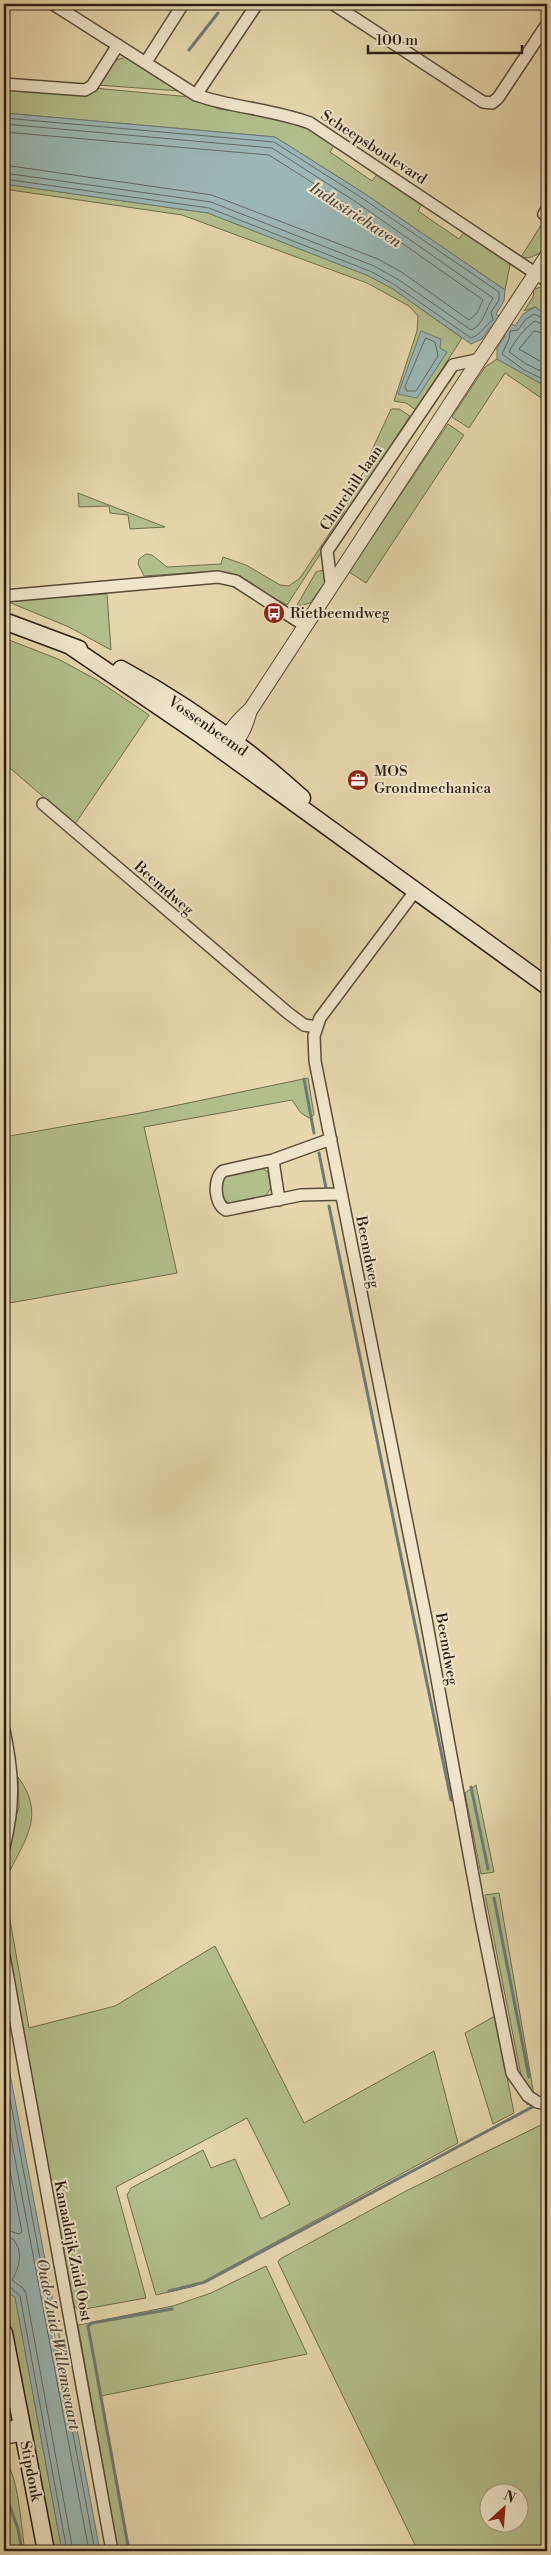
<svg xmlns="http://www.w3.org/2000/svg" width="551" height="2555" font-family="'Libre Bodoni',serif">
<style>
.green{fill:#b2bf8d;stroke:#6f6e50;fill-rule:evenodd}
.water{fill:#9bb7b5;stroke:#6f7a74}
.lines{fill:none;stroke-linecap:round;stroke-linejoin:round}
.shore{stroke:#646a64;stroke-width:1}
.stream{stroke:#6f7a74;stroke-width:3}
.minor-casing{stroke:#5a4c3a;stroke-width:14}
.tertiary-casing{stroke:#5a4c3a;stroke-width:16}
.secondary-casing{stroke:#2c1e13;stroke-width:19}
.minor{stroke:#efe5ca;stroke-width:11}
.tertiary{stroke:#efe5ca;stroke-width:14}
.secondary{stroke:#efe5ca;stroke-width:16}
.labels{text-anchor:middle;stroke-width:4;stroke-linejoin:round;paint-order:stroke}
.street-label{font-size:15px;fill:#2c1e13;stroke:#efe5ca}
.poi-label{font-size:15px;fill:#2c1e13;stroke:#efe5ca;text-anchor:start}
.water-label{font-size:16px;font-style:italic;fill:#4d4c44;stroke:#efe5ca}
</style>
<rect width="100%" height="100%" fill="#e6d7ae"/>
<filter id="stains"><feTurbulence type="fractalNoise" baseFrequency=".004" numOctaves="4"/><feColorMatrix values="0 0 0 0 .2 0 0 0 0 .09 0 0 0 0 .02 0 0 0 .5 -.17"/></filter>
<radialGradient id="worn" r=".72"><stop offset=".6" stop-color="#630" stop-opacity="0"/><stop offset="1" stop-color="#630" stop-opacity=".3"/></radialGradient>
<!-- green -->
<path class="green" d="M126,57L130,58L180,91L97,85L113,61Z
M94,88L190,97L219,109L276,117L311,129L335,144L330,152L372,181L378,173L423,202L418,211L459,239L465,231L509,261L510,265L505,290L362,192L275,137L4,113V89L79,95Z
M4,184L208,213L369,276L393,289L462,338L416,410L406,403L394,401L417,331L418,316L409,306L367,283L182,215L4,189Z
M543,222L547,225C547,238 551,249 538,254C531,257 528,259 521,257Z
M542,287L547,288V316L535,307L524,311L533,297L534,289Z
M497,359L547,387V402L505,373L469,428L452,417L485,367Z
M391,409H399L410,416L287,605L230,573L215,571L144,576L138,564L139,559L146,554L152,555L167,567L221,564L223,557L246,565L280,585L289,586L300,578L343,513Z
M448,424L464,435L366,583L349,572Z
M78,493L165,527L130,529L128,515L110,513L109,506L79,507Z
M323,570L325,582L310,603L296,607L316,572Z
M107,594L111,650L69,627L6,601Z
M4,638L58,659L97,680L149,715L75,824L4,763Z
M308,1078L314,1115L309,1118L301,1113L292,1100L144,1127L177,1273L4,1304V1137L140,1113Z
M262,1168L268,1172L271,1188L265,1197L229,1203L221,1198L218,1183L223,1176Z
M18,1777C49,1819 20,1844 4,1884V1854L19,1807Z
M476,1785L494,1872L481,1874L465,1793Z
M4,1886L29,2028L115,2006L215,1946L304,2123L434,2051L458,2143L195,2286L156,2295L127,2195L131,2188L203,2150L211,2168L235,2159L261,2219L290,2204L247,2118L116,2187L146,2298L79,2310L74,2306L4,1942Z
M499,1893L535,2101L527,2105L485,1895Z
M495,2016L514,2113L493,2124L465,2033Z
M547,2122V2551H418L278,2262L280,2259L406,2191ZM488,2492H518V2522H488Z
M266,2266L307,2354L101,2396L129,2551H118L78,2325L173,2306L211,2293Z
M4,2291L15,2296L62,2551H52Z
M4,2459C19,2475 21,2528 25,2551H4Z"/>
<!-- water -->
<path class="water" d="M4,113L275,137L362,192L505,290L504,301L496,314L515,326L523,314L535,307L547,316V387L497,359V348L505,336L490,327L482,339L471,344L393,289L369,276L208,213L4,184Z
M421,331L441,339L440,348L447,352L417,398L398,394Z
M4,2042L100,2551H62L15,2297L4,2291V2272L9,2265L4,2233Z"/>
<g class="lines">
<!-- shore -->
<path class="shore" d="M4,118L274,142L359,196L499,292V300L491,312L493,320C485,325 481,335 471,338L395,285L372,272L209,208L4,179
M4,124L272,148L356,202L493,298C486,308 483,326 471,330L399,280L374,266L211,202L4,173
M4,132L269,155L352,208L483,300L477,313L469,320L403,273L378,259L212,195L4,165
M547,320L534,314L526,319L518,330L510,331L509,339L502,354L524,370L547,381
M547,326L535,321C526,326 514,342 509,352L526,364L547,374
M547,334L534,331L519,349L547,365
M426,338L435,342L438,356L416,391H407L405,387Z
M4,2067L95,2551
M4,2101L89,2551
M4,2140L22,2232L19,2234L4,2229
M4,2236L13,2239C24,2252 19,2268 12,2280L23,2288L26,2294L73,2551
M4,2287H10L20,2296L67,2551"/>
<!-- stream -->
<path class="stream" d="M189,50L218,13
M304,1079L314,1133
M319,1153L326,1188
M329,1206L451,1800
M471,1787L488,1869
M494,1898L529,2077
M169,2291L205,2282L536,2105
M4,2490L18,2529L22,2551
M129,2551L88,2326L92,2323L172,2309"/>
<!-- minor casing -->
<g class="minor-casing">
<path id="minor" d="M53,4L196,95C233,108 273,109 310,123L547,281
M333,4L483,102L492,103L498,98L547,24
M146,62L183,4
M4,84L85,90L92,86L118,45
M196,95L257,4
M547,209L544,214L547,217
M331,583L327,551L453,365L481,359
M4,596L218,577L236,581L304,625
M43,804L288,1013L304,1025L316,1027
M416,890L320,1018L314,1036L315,1061L426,1619L480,1914L512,2073L528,2096L537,2102L547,2104
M331,1139L273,1160L223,1171C213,1179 214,1204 226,1210L301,1195L341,1194
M273,1160L279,1200
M4,1730C13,1773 15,1804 4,1847
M4,1956L112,2551
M4,2428L22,2425
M4,2438L24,2435"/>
</g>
<!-- tertiary casing -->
<g class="tertiary-casing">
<path id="tertiary" d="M223,747C228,731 239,720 251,709L547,256
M227,748C241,740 246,725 250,710"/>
</g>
<!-- secondary casing -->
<g class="secondary-casing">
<path id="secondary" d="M4,621L79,649
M70,646L202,736L547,986
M121,669C186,704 248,749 302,798
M4,2333L46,2551"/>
</g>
<!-- minor -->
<use href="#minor" class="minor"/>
<!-- tertiary -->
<use href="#tertiary" class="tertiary"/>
<!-- secondary -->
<use href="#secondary" class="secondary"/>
</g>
<!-- icons -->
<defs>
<g id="bus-disc" transform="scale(1.125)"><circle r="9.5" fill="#8f2418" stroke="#efe5ca"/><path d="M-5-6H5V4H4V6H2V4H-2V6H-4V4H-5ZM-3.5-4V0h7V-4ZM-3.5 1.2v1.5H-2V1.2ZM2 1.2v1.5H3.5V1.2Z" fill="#fff"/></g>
<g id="office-disc" transform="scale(1.125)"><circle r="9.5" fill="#8f2418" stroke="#efe5ca"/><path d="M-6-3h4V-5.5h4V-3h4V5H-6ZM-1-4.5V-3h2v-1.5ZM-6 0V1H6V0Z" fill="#fff"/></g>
</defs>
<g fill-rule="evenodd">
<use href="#bus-disc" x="274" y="613"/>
<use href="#office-disc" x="358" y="780"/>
</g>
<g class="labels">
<!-- street labels -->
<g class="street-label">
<text transform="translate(374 147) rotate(33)" y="5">Scheepsboulevard</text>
<text transform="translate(351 488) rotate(-56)" y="5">Churchill-laan</text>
<text transform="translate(208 726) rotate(35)" y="5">Vossenbeemd</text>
<text transform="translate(164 888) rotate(41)" y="5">Beemdweg</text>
<text transform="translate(368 1252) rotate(79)" y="5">Beemdweg</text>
<text transform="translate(447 1649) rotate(80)" y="5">Beemdweg</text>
<text transform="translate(73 2251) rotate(79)" y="5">Kanaaldijk Zuid Oost</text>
<text transform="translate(31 2471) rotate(79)" y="5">Stipdonk</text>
</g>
<!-- poi labels -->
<g class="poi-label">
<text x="290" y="618">Rietbeemdweg</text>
<text x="374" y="776">MOS<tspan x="374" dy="17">Grondmechanica</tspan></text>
</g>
<!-- water labels -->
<g class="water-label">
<text transform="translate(356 214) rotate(33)" y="6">Industriehaven</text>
<text transform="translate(59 2344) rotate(79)" y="6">Oude Zuid-Willemsvaart</text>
</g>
</g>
<!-- margin -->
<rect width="551" height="2555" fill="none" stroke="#e6d7ae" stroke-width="20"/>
<rect x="5" y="5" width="541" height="2545" fill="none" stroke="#2c1e13" stroke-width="2.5"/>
<rect x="10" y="10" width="531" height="2535" fill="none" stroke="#2c1e13"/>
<!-- north arrow -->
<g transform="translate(504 2508) rotate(26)"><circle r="24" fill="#efe5ca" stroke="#a19581"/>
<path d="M0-4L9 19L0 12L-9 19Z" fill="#8f2418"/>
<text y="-8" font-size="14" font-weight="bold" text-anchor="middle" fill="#2c1e13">N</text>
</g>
<!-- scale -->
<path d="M368 45v8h154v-8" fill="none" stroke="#2c1e13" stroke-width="2.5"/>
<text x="376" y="45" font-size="15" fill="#2c1e13" stroke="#efe5ca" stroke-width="4" paint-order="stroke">100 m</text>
<rect width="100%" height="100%" filter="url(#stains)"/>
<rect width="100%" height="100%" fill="url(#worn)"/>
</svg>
